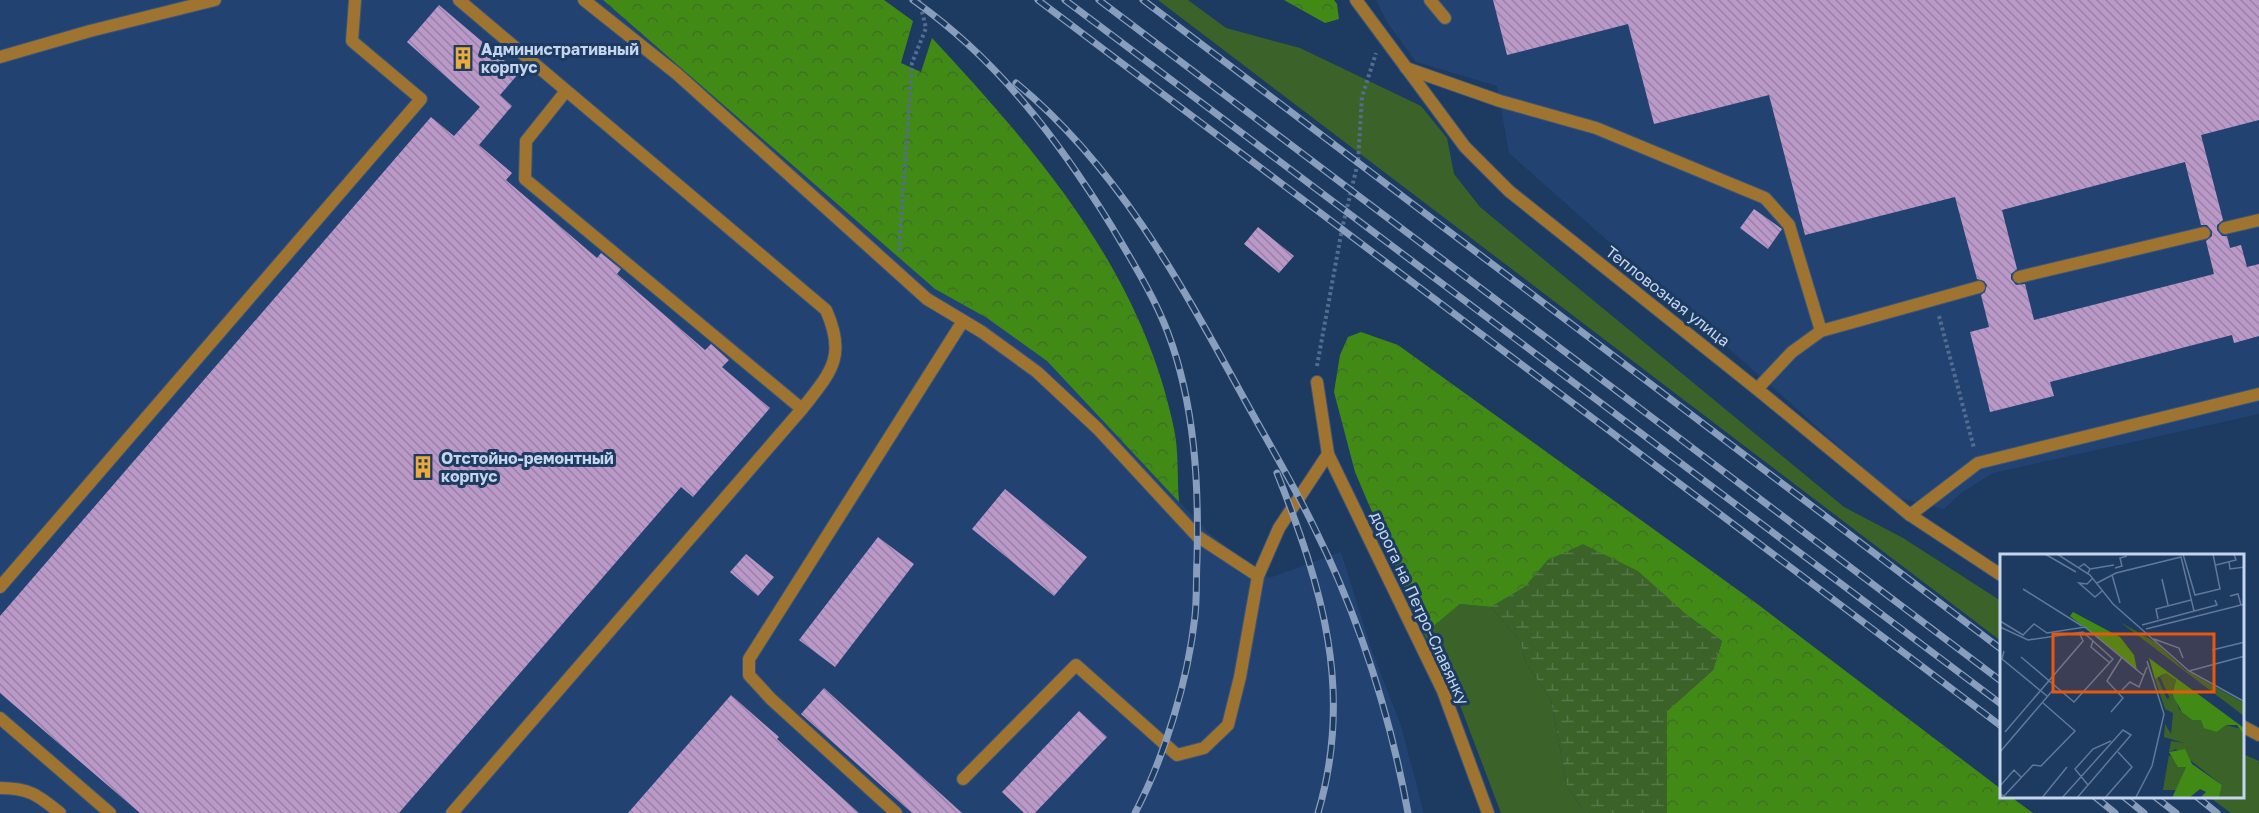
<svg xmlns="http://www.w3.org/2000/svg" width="2259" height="813" font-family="'Golos Text',sans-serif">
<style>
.built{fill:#224371}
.grass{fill:#3b6329}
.forest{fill:url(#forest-crowns)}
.wetland{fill:url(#wetland-marsh)}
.building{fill:url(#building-back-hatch);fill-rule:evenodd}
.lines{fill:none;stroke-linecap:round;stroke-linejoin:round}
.service-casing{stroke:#3b567a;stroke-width:14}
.minor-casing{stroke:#3b567a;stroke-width:14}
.path{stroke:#536d8f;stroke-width:4;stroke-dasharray:3 3;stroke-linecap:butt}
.service{stroke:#9e7430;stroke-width:12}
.minor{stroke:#9e7430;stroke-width:12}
.rail-casing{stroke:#899ebc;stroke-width:7}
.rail{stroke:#1d3a61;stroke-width:4.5;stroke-dasharray:14;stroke-linecap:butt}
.labels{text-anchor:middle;stroke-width:6;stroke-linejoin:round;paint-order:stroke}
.poi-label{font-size:16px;font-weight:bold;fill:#c4d5ed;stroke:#1d3a61;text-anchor:start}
.street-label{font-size:16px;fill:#c4d5ed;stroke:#1d3a61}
.inset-road{fill:none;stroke:#607899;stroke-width:1.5}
.view{fill:#e8590c;fill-opacity:0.15;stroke:#e8590c;stroke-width:3}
.inset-edge{fill:none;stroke:#c4d5ed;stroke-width:3}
</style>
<defs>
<pattern id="forest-crowns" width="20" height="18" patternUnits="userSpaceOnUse" patternTransform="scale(1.5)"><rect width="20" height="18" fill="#428a16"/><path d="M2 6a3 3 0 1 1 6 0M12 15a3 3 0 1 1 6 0" fill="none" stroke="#407027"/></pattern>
<pattern id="wetland-marsh" width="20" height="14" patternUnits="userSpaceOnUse" patternTransform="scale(1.5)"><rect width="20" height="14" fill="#3b6329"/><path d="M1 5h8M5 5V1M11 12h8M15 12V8" fill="none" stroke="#567848"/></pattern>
<pattern id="building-back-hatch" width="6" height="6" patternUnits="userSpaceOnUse" patternTransform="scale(1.5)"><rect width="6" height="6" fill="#ba98c7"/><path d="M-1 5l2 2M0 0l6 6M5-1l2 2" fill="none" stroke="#9a82a7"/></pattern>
</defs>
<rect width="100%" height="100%" fill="#1d3a61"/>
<!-- built -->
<path class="built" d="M0,0H603L935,289L987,318L1047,361L1210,534L1269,578L1341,552L1371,648L1401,726L1424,813H0Z
M1376,0H2259V414L1993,473L1961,493L1944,509L1896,497L1509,153L1497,86L1416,62L1387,22Z"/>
<!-- grass -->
<path class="grass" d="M1158,0H1188L1226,28L1300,48L1421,106L1447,138L1454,174L1480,207L1844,507L1903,538L2001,601V641Z
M1460,604L1491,607L1520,641L1526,663L1551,700L1567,786L1585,813H1501L1455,692L1424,634Z
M2243,754L2259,761V813H2231L2209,797L2242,796Z"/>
<!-- forest -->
<path class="forest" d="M603,0H884L913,21L901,63L921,72L932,38C1038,152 1142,272 1174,429C1179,452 1177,478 1179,502L1047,361L987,318L935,289Z
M1284,0H1334L1337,4L1339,19L1325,23Z
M1361,332L1398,345L1756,603L2001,789V796L2011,797L2033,813H1667V711L1713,670L1722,641L1687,615L1548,560L1525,587L1491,607L1460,604L1424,634L1355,472L1334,392L1340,355L1348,337Z"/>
<!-- wetland -->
<path class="wetland" d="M1583,544L1638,571L1687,615L1722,641L1713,670L1667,711V813H1585L1567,786L1551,700L1526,663L1520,641L1491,607L1525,587L1548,560Z"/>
<!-- building -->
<path class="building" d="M1493,0H2259V120L2201,135L2223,220L2217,225V230L2222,236H2227L2230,248L2241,245L2247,267L2259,264V336L2234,343L2232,335L2050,382L2054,396L1990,412L1970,332L1989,327L1981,295L1985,292L1987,285L1984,281L1977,279L1955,197L1805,235L1769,95L1654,124L1628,24L1507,55ZM2185,162L2201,225H2207L2212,231V236L2206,241L2214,274L2034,320L2025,284L2016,285L2011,279V274L2017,269L2002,210Z
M439,5L519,73L500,95L512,106L479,145L512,173L506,180L597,258L601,253L621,269L617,274L705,350L711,344L729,360L722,367L770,408L693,497L681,487L399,813H140L0,693V616L431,117L454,136L480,107L407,42Z
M1754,209L1782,229L1768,249L1740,228Z
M1258,227L1294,256L1279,273L1244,244Z
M1005,489L1087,557L1054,596L972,529Z
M878,537L914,564L835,667L799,640Z
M746,554L774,577L758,596L730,572Z
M824,688L962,813H912L801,714Z
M731,695L779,737L777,739L859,813H628Z
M1079,711L1107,737L1035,813H1024L1002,792Z"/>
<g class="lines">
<!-- service casing -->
<g class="service-casing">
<path id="service" d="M584,0L677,74L927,299L982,332L1037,372L1098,429L1197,536L1258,576
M1430,0L1445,18
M0,57L90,31L215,0
M1406,68L1500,101L1596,128L1765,198L1789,225L1821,331
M566,91L526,141L525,179L802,409
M2225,228L2259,220
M2019,277L2204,233
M1757,389L1792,352L1821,331L1979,287
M2001,575L1910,515L1978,463L2259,394
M0,587L421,99L352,41L355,0
M0,718L110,813
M2242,726L2259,735
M963,779L1076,665L1177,755L1204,748L1228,725L1240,677L1258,576L1279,528L1328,454L1317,382
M0,788C29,788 38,795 60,813
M452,813L802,409C831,372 847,357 826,310L459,0
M896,813L771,699L749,675V659L963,321"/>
</g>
<!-- minor casing -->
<g class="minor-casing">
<path id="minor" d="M1356,0L1465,147L1509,191L1757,389L1910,515
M1328,454L1443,691L1488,813"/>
</g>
<!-- path -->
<path class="path" d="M899,251L912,63L926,28L919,0
M1939,316L1974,448
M1317,366L1342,229L1358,162L1362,97L1376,53"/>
<!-- service -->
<use href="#service" class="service"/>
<!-- minor -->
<use href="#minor" class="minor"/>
<!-- rail casing -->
<g class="rail-casing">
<path id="rail" d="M913,0C998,60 1058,139 1112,227C1132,261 1154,296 1168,333C1195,405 1199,484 1197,560C1196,578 1197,597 1195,616C1188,680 1165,756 1135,813
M1038,0L2001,726
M1065,0L2001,704
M1099,0L2001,681
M1143,0L2001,649
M1016,83C1117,166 1179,280 1241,393C1265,437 1291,480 1313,525C1358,615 1390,714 1408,813
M1277,473C1322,587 1354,691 1318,813
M2094,796L2115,813
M2123,796L2144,813
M2154,796L2176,813
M2196,796L2217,813"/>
</g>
<!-- rail -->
<use href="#rail" class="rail"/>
</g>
<!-- icons -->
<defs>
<g id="building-bare" transform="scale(1.8)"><path d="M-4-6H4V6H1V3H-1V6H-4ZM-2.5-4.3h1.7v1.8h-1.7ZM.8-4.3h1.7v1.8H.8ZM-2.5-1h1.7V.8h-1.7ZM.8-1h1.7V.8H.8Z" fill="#ebaa39" stroke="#1d3a61" stroke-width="2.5" paint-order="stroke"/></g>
</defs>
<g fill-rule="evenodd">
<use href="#building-bare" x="463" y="58"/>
<use href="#building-bare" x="423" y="467"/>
</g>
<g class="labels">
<!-- poi labels -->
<g class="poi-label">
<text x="481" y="55">Административный<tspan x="481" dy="18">корпус</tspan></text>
<text x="441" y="464">Отстойно-ремонтный<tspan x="441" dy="18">корпус</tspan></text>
</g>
<!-- street labels -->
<g class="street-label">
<text transform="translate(1668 296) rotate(38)" y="6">Тепловозная улица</text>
<text transform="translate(1420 608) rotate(65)" y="6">дорога на Петро-Славянку</text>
</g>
</g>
<!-- overview -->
<g transform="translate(2000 554)">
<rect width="244" height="244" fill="#1d3a61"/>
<path d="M120,68L155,88L185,116L244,149V162ZM157,123L167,145L175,141L179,155L192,166H201L217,178L226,171L241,175L245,181L244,244H219L222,231L176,195L169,198L171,187L184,189L164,183L165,170L171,180L173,159L165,155L155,125ZM169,201L186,213L176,236H163Z" fill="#3b6329"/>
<path d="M73,58L120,83L134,101L137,116L70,62ZM149,104L244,174V181L237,171H226L217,178L204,174L201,166H192L182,158L172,140L176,126L164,120L155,125ZM185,195L192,210L222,231L219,244H200L206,238L200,235L189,244H172L186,213H178L169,198Z" fill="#428a16"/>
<path d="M166,119L176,126L171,147L160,123Z" fill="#3b6329"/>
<path class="inset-road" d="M45,0L76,18M57,0L90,21L113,50L189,117L245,148M183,0L195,41L220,35L213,0M229,8L230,15L245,13M216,11L236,6L234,0M78,14L84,10L90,15L88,19M115,14L122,12L120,4L127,2M90,15L114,11M112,21L120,49M93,24L87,30L79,29L95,43L102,37M162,25L168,51M97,29L116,19L181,3L194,57M23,35L82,72M230,42L238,40L241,51M158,65L156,55L191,46M0,67L23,81L34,70L47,79L85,73L143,121M142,71L217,51L215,46M0,73L28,86L83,78L113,105L74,148L21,103M146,75L245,50M154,85L179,94L183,104M93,87L91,93L110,109M212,96L245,88M4,97L2,105L47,142M189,117L245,102M122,136L130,128L139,133L147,113M111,158L123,144L107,127L122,103M5,178L83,87L79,78M0,198L53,136L57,138M88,231L75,215L93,195L111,187M0,232L14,216L21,223M0,240L4,242L33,211L41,212L75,177L43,149M41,245L67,213M61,245L123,176L131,181L76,245M104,245L132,213L118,198M135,245L152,212L164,160L147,107"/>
<path class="view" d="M53,80H214V138H53Z"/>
<rect width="244" height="244" class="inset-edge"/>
</g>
</svg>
